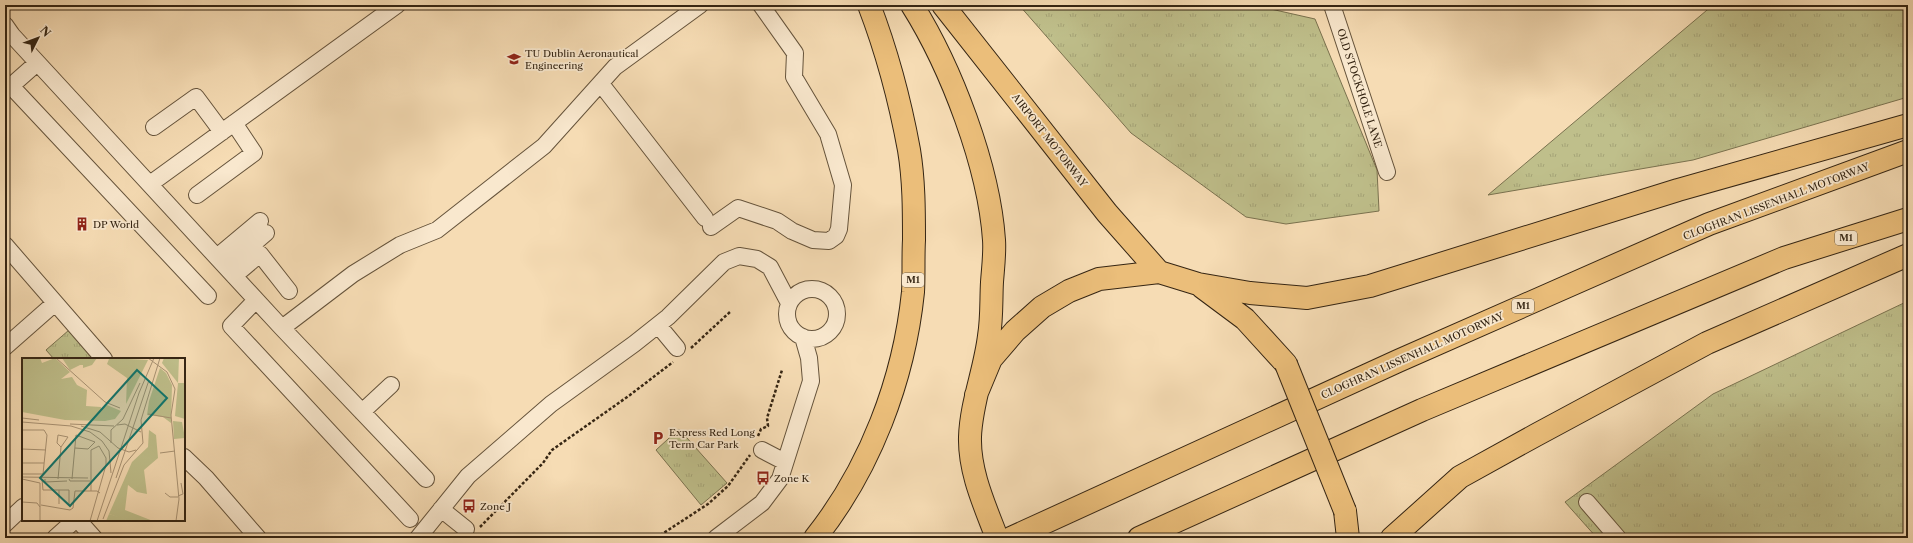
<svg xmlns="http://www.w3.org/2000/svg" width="1913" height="543" font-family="'Libre Caslon Text',serif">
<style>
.grass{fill:url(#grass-tufts);stroke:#7a724f}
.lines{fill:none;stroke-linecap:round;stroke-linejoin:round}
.minor-casing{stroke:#65533b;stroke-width:18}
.highway-casing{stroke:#352513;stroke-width:24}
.path{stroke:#352513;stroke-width:2.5;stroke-dasharray:3 2;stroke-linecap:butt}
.minor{stroke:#f9e8ce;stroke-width:16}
.highway{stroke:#ebbe7a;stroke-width:22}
.highway-bridge-casing{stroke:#352513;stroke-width:24;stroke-linecap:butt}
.highway-bridge{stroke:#ebbe7a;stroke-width:22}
.labels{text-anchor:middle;stroke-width:3.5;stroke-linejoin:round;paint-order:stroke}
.shield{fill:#f9e8ce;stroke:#70604b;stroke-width:1}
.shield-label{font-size:9px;font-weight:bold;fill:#352513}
.poi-label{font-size:10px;fill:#352513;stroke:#f9e8ce;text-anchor:start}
.street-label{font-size:10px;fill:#352513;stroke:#f9e8ce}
.inset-road{fill:none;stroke:#a99374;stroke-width:1}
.view{fill:#0f766e;fill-opacity:0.15;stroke:#0f766e;stroke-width:2}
.inset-edge{fill:none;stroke:#352513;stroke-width:2}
</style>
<defs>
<pattern id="grass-tufts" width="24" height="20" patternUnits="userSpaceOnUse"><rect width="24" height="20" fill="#bfbf8b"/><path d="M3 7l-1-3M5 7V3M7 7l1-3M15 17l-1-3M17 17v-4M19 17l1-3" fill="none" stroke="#a5a477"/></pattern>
</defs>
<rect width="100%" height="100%" fill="#f6dcb4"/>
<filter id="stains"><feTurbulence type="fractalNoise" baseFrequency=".005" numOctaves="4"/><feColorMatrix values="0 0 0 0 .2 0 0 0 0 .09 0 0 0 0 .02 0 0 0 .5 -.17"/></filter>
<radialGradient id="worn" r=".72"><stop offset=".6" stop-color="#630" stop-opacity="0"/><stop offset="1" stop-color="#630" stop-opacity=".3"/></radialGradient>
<!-- grass -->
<path class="grass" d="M1019,5H1253L1315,19L1377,170L1379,211L1286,224L1246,217L1131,133Z
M1713,5H1908V97L1693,160L1488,195Z
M1908,301V538H1597L1565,502L1713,394Z
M69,330L102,359H54L46,350Z
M679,429L727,483L701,505L656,450Z"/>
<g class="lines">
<!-- minor casing -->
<g class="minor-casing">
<path id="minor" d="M1332,5L1387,172
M5,25L12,35L282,328L426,479
M37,63L11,86L208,296
M601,84L705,218
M154,127L196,97L222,132
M150,184L397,5
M197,195L254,153L234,123
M711,227L738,208L777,221L792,231L813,240L829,241L836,236L839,229L843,185L828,134L794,77L795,53L761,5
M5,245L104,359
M217,257L260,221
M226,267L266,233
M234,276L260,254L289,291
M787 314a25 25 0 1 1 50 0a25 25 0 1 1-50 0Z
M256,300L231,326L410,519
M658,325L677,348
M282,328L353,274L400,245L437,230L544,146L615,67L700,5
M5,347L55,303
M362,412L391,385
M762,450L785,462
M184,457L206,478L258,538
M1587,502L1618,538
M441,509L466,529
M78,520L94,538
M5,524L23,507
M55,538L75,520
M418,538L468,476L551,404L634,344L668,317L724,262L739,256L757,259L770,267L789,303
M716,538L762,503L780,479L811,381L809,358L803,337"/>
</g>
<!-- highway casing -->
<g class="highway-casing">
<path id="highway" d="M912,5C951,67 989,166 994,240C995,253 993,268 992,282C991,300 992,318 989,336C985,370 971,403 970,437C969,472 985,506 997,538
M943,5L1107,213L1159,272
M1202,287L1245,319L1286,364
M976,395L991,359L1015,331L1042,307L1069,291L1099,279L1159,272L1198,284L1250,293L1307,298L1370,286L1678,190L1908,125
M1345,511L1348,538
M815,538C870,469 904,380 913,292C914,275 913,257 914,240C914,211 914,180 909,150C900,101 887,52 869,5
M1011,538L1398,361L1709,224L1908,151
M1139,538L1422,410L1784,258L1908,219
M1392,538L1460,477L1536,435L1707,343L1908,255"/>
</g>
<!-- path -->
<path class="path" d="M691,348L731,311
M758,436L761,429L768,426L767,418L782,370
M480,527L543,463L552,450L630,395L673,362
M656,538L708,504L728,486L750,455"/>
<!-- minor -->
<use href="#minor" class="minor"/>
<!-- highway -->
<use href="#highway" class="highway"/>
<!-- highway-bridge casing -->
<g class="highway-bridge-casing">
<path id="highway-bridge" d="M1286,364L1345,511"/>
</g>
<!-- highway-bridge -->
<use href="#highway-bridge" class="highway-bridge"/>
</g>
<!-- icons -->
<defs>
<g id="university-bare" transform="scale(1.08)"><path d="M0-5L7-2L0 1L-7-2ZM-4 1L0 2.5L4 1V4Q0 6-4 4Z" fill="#8f2418" stroke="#f9e8ce" stroke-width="2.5" paint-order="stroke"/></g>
<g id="building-bare" transform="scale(1.08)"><path d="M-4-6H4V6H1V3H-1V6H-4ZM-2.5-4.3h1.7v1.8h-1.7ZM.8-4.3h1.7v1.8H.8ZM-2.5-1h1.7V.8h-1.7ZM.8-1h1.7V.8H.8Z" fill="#8f2418" stroke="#f9e8ce" stroke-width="2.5" paint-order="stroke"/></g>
<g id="parking-bare" transform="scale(1.08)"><path d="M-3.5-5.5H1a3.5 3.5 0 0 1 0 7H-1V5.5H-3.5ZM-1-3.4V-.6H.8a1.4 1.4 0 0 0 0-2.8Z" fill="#8f2418" stroke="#f9e8ce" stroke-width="2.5" paint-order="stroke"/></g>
<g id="bus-bare" transform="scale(1.08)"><path d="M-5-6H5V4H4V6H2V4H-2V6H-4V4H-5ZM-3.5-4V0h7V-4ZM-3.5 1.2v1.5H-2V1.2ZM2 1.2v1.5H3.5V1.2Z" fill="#8f2418" stroke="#f9e8ce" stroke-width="2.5" paint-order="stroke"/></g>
</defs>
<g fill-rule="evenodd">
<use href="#university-bare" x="514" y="59"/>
<use href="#building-bare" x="82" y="224"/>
<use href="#parking-bare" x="658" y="438"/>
<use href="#bus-bare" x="763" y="478"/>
<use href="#bus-bare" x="469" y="506"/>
</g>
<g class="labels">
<!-- shield labels -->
<g class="shield">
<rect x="1835" y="231" width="22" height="14" rx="3"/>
<rect x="902" y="273" width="22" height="14" rx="3"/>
<rect x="1512" y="299" width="22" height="14" rx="3"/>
</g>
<g class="shield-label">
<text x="1846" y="241">M1</text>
<text x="913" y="283">M1</text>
<text x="1523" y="309">M1</text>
</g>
<!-- poi labels -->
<g class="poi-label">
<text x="525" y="57">TU Dublin Aeronautical<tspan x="525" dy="12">Engineering</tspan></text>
<text x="93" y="228">DP World</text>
<text x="669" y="436">Express Red Long<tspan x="669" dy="12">Term Car Park</tspan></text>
<text x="774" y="482">Zone K</text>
<text x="480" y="510">Zone J</text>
</g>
<!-- street labels -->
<g class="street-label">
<text transform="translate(1360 88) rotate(72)" y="4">OLD STOCKHOLE LANE</text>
<text transform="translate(1050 140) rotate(52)" y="4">AIRPORT MOTORWAY</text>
<text transform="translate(1776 201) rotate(-21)" y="4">CLOGHRAN LISSENHALL MOTORWAY</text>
<text transform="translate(1412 355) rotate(-24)" y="4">CLOGHRAN LISSENHALL MOTORWAY</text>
</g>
</g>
<!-- overview -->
<g transform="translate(22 358)">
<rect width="163" height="163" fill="#f6dcb4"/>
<path d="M0,0H18L20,5L33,0L48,14L39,21L50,19L55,27L65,32L64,48L79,49V51L85,47L99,53L93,61L83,63L43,62L0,54ZM40,0H75L70,7L61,10V7H58L48,12ZM84,0L126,2L104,46L105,20L85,6L87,1ZM142,0H157L156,25H163V61L153,58L156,25L140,5ZM138,10L144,15L150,27L149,65L141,59L125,57L127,43ZM151,63L160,64L163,80L152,81ZM127,72L134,77L136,100L122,112L125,136L115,134L106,127L103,152L131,163H107L87,156L110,104L126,89Z" fill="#bfbf8b"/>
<path d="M87,156L101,160L107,163H84Z" fill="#bfbf8b"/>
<path class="inset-road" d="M34,0L83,44L98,50M126,0L145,14L153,31L149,57L157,141L154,163M126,56L149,60M0,60L17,62M0,64L49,68L68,74L80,83L87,93L89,115M48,66L92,68M95,67L103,66L119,74M59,68L78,74L96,90L107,94L114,92M0,72H22L25,77L21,116H0M89,85V72L101,61L118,25M53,90L66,91M0,91L24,92M138,95L153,93M0,105H22M0,119L66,120M94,120L127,22M0,121L18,125V163M20,121L21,132H47V147M23,121V124L45,123M36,121L39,89L46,79L36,77L35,85L39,89M47,121L48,123H68M50,121L54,77L73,84L66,91M143,135L148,139H156M156,138L161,136L159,125M163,141V157M0,144L15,145L18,149M37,146V132M19,147L48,152L51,150L53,133H75L78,135M81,161L102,107L121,85L119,62L138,0M68,163L84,107V100L77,88L69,92V133M75,163L117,35L132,0"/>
<path class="view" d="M115,12L145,40L48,148L18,120Z"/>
<rect width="163" height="163" class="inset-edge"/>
</g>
<!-- margin -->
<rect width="1913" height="543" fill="none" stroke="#f6dcb4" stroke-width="20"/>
<rect x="6" y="6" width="1901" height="531" fill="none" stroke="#352513" stroke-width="2"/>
<rect x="10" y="10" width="1893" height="523" fill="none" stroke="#352513"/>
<!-- north arrow -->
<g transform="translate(38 38) rotate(48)" stroke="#f9e8ce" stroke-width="3" paint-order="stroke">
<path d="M0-3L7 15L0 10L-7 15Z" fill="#352513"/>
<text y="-6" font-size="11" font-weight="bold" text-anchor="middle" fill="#352513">N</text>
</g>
<rect width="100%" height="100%" filter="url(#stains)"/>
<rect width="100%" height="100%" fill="url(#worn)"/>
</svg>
